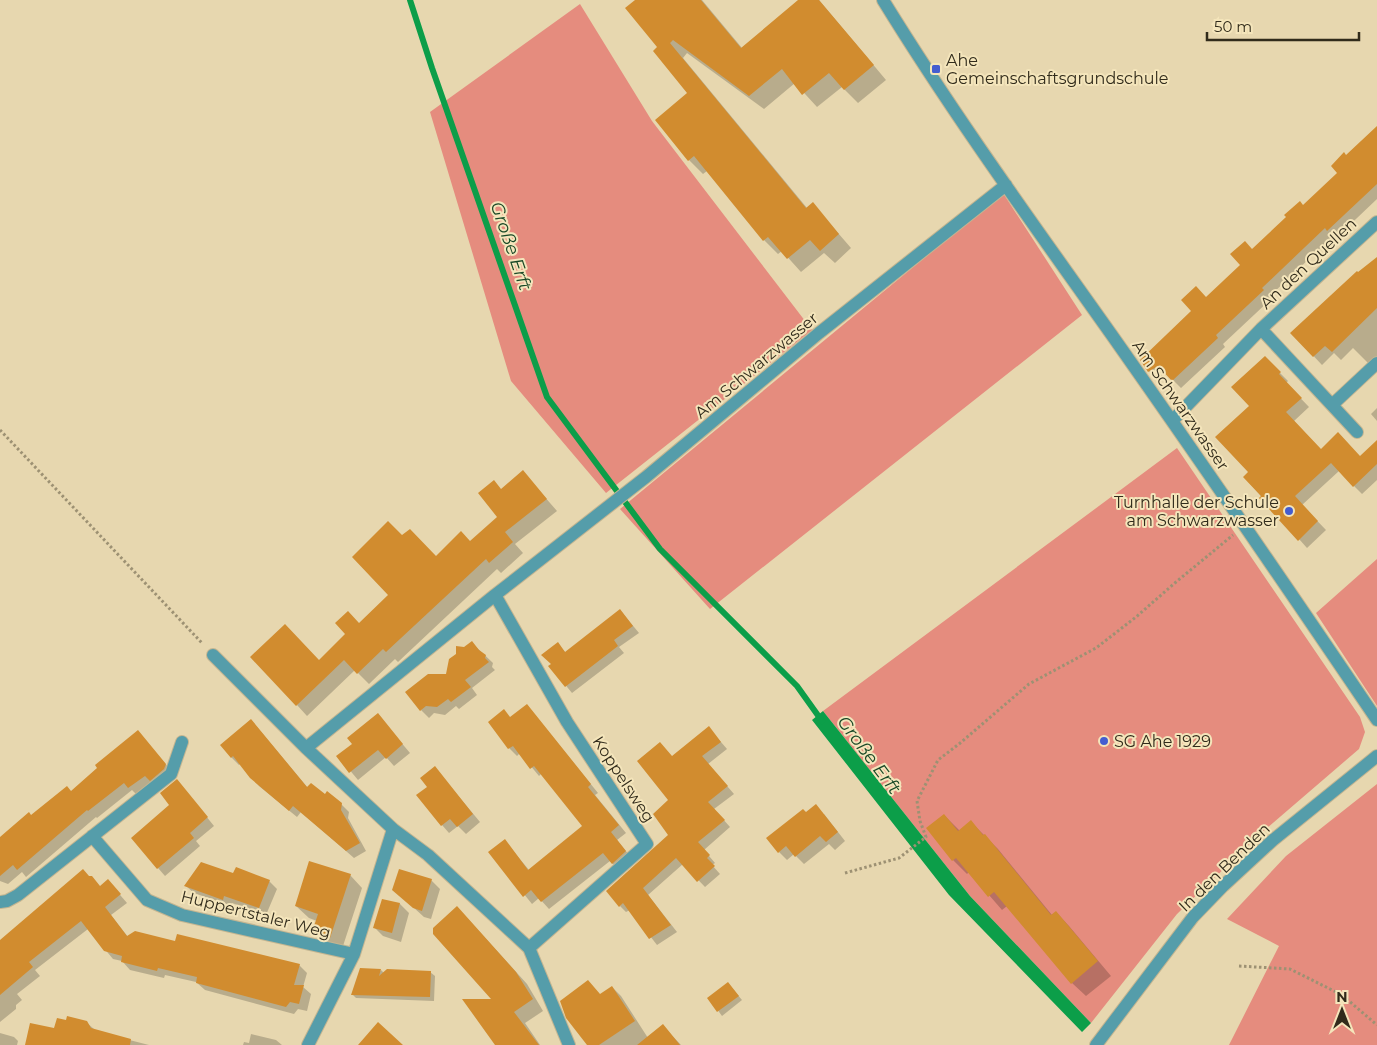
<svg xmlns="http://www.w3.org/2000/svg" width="1377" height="1045" font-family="Montserrat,sans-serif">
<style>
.green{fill:#e58c7e}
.water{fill:#0c9e49}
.shadow{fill:#0003}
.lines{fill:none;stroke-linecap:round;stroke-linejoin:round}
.stream{stroke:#0c9e49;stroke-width:6}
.building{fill:#d18c2f}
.minor-casing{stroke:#c3b591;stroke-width:14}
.tertiary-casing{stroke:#c3b591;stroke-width:14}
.path{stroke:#9d9173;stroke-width:3;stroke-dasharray:2.5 2.5;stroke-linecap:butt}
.minor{stroke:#559daa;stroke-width:12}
.tertiary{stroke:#559daa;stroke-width:12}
.poi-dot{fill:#445dd0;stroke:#f4e5bb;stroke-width:2}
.labels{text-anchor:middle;stroke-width:4;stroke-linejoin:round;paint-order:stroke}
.poi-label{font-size:16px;fill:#312b1b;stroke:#f4e5bb;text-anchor:start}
.street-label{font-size:16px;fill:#312b1b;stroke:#f4e5bb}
.water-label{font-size:18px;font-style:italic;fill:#184826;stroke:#f4e5bb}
</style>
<rect width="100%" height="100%" fill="#e7d7af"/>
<!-- green -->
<path class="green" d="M580,4L652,121L812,330L606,493L511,381L430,112Z
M1003,193L1082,315L710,609L620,509Z
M1177,448L1360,717L1365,732L1359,749L1260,834L1177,914L1091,1023L970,896L823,711Z
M1377,559V706L1316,613Z
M1377,784V1045H1229L1279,946L1227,919L1286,856Z"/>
<!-- water -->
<path class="water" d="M823,711L970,896L1091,1023L1082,1032L949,895L812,720Z"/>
<!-- shadow -->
<path class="shadow" d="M637,0H702L742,48L800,0H819L886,80L858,103L842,87L817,107L795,83L764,109L687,53L683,58L807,208L813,204L851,248L835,263L824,253L801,272L782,251L778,254L764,240L707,171L703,174L689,160L657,120L689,93L658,47Z
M1377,127V199L1336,238L1334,235L1269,297L1271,299L1223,344L1225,347L1181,388L1166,373L1157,379L1149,371L1206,298L1241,265L1252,250L1303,206L1338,173L1346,156Z
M1377,258V368L1375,370L1353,348L1341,360L1334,353L1322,365L1292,333L1358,273Z
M1265,358L1288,381L1286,383L1309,407L1294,421L1321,450L1361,458L1377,442V480L1362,494L1339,471L1302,505L1326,530L1307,548L1244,477L1250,472V406Z
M1377,408V421L1371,414Z
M523,472L557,511L515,544L523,553L501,573L497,569L398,662L395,659L369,684L355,670L307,716L297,705L319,661L390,595L402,537L436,557L470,542L499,517L501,490Z
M620,610L639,633L619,647L624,653L572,693L550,666L552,664L558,644L566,653Z
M472,643L493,663L492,667L495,670L472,688L477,695L459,709L456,706L445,715L434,713L429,718L421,710L447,675L465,649Z
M527,705L598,793L595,795L626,833L617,840L633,860L620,871L610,861L549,909L539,898L532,904L490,852L505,841L529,870L584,827L542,773L539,776L520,753L517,756L509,748L511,718Z
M378,715L410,753L394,766L386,757L358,780L338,756L353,745Z
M251,720L308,788L341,804L349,812L348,818L366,851L354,858L301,812L297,817L259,786L240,764L239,765L232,758L222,745Z
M709,728L727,749L708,764L734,794L714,809L730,827L704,850L715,863L712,865L720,874L705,887L683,864L648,895L677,932L657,945L630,910L626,912L620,906L670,835L672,757Z
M138,732L173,773L137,795L132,790L97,818L96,817L26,877L22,872L8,884L0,881V839L31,816L71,792Z
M435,768L480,822L466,834L458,826L449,833L442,825L429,787Z
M177,780L214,826L196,841L200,846L165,876L158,868Z
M806,814H824L845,841L835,850L829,844L804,864L794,854L787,860L779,852Z
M944,815L960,831L971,822L998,849L1052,915L1056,912L1069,926L1111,976L1086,996L1072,983L1007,906L1002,910L969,872L967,874L953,860L928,829Z
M350,875L362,888L342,949L326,944L313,931L317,921L309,918L296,906Z
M431,880L440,889L431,919L424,917L403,898Z
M269,881L277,889L266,915L232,903L231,906L194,893L186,886Z
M101,887L115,889L127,903L111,915L128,937L176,942L299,965L307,973L303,987L311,994L307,1011L298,1009L294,1014L205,990L196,982L165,975L164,978L130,970L122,961L113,959L88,929L35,970L40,976L17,994L22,1000L16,1005V1009L0,1022V955Z
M383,900L400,904L409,913L401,942L383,936L374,927Z
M468,919L527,984L543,1011L525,1023L540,1045H496L494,1000Z
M381,970L384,973L430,972L435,976L434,1001L356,998L352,994Z
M612,987L621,996L648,1038L663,1026L681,1045H588L601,995Z
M732,988L742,1000L722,1016L709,998Z
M86,1022L95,1030L102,1033L149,1045H26L55,1030Z
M0,1033L14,1037L18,1041L17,1045H0Z
M251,1034L276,1040L282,1045H243L244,1042L249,1043Z"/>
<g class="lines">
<!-- stream -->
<path class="stream" d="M410,0L432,68L547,397L660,549L797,686L822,721"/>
</g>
<!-- building -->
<path class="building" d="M635,0H701L741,48L798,0H819L874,65L844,90L829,73L802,95L782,69L749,96L673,40L670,43L806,208L813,202L839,234L820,251L810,240L787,259L768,237L763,241L694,156L688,161L655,120L687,93L653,51L657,47L625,8Z
M1377,126V184L1327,231L1325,228L1262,288L1264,290L1216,335L1218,338L1172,381L1158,366L1148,372L1140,360L1191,311L1181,300L1196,286L1206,297L1240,265L1230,254L1245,241L1252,249L1286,217L1284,215L1300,201L1303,205L1337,173L1331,166L1344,152L1346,155Z
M1377,257V308L1332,352L1325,346L1313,357L1290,333L1357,271L1358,272Z
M1265,356L1281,372L1279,374L1302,398L1286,412L1321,449L1338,432L1360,456L1377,440V464L1353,487L1331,463L1295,496L1318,521L1298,541L1259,498L1261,496L1243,477L1248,472L1215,437L1249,406L1231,387Z
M523,470L547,499L505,532L513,542L489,563L486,559L386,652L383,649L357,674L344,660L296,706L250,657L285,624L319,660L345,634L335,623L348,611L359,623L388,595L352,557L388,521L402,535L410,529L436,556L461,531L470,541L497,517L478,493L494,480L501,489Z
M620,609L633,626L614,640L618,646L565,687L548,666L551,664L541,655L558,642L565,652Z
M472,641L479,650L486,655L485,658L489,662L465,680L471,687L451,702L448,699L437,707L426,706L420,711L405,692L428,674H446L449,659L456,654V646L464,647Z
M527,704L591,784L588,787L619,825L611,832L626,851L612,864L603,853L541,902L531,890L523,897L488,852L505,839L528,870L582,826L534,766L530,769L513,746L508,749L488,722L504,709L510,717Z
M378,713L403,744L386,759L378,750L349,773L336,756L352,744L347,738Z
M251,719L307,787L311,783L325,794L327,791L342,803L341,810L360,843L346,851L293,806L289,811L250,778L233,756L231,758L220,745Z
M709,726L721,742L702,756L728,786L708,802L725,820L698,842L710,855L707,858L715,866L697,882L676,858L643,888L671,925L649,939L623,903L619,907L606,891L668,835L653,814L668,800L637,761L660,742L672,756Z
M138,730L166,764L164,769L150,781L145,776L128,788L124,783L88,811L87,810L17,870L13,865L0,876V837L29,812L31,815L67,786L71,791L97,768L95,765Z
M435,766L473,814L457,827L450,819L441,826L416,795L427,787L420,778Z
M177,779L208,817L190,833L194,838L157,869L131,838L169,805L160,793Z
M816,804L838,832L826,842L820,836L795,857L786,846L778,853L766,838L803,809L806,812Z
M944,814L958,831L971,820L983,835L985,834L1051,915L1056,911L1098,961L1071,984L994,892L988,897L956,858L952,861L926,828Z
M309,861L351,874L330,938L312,932L318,914L295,906Z
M201,862L233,873L236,867L270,880L259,908L224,896L223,900L184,886Z
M83,869L89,876H92L100,886L108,879L121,894L105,907L127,936L135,931L175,941L177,934L300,964L294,985H304L299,1004L290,1002L286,1007L196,983L197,977L158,968L157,971L121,962L122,956L104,951L81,921L29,962L33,967L0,995V940Z
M399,869L432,879L422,911L413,908L392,890Z
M382,899L400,903L392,933L373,928Z
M457,906L516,972L533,999L514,1012L539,1045H495L462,999H491L433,934V928Z
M360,968L381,969L379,976L387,969L431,971L430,997L351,995Z
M588,980L600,994L612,986L635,1021L599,1045H587L566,1018L560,1001Z
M728,982L739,996L717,1012L707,998Z
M67,1016L87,1021L91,1028L131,1039L130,1045H25L30,1023L54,1028L57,1018L66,1020Z
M378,1022L403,1045H358Z
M663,1024L680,1045H637Z"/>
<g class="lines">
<!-- minor casing -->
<g class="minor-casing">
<path id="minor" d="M883,0C955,117 1036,228 1116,341C1204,466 1291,593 1377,720
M1261,329L1357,432
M1332,405L1377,363
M1172,421L1261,329L1377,222
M213,655L306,748L495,595
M306,748L393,829
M92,836L147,900L182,915L354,954
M0,902L7,901L18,895L171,774L182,742
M308,1045L354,954L393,829L428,855L529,948
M569,1045L529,948L647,844L567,722L495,595L646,477L819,333L1006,185"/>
</g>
<!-- tertiary casing -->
<g class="tertiary-casing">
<path id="tertiary" d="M1096,1045L1193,917L1223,886L1273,840L1377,756"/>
</g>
<!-- path -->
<path class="path" d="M0,430L202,643
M845,873L899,858L926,837L920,821L917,801L938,760L959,744L1029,684L1096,648L1136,617L1176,582L1233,535
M1239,966L1290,969L1342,995L1377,1025"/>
<!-- minor -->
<use href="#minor" class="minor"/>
<!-- tertiary -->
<use href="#tertiary" class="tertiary"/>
</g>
<!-- markers -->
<g class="poi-dot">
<rect x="931" y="64" width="10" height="10" rx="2.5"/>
<circle cx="1289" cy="511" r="5"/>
<circle cx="1104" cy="741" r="5"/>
</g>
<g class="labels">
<!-- poi labels -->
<g class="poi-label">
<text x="946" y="66">Ahe<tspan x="946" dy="18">Gemeinschaftsgrundschule</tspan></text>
<text x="1279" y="508" text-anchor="end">Turnhalle der Schule<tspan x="1279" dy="18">am Schwarzwasser</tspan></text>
<text x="1114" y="747">SG Ahe 1929</text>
</g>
<!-- street labels -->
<g class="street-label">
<text transform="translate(1308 263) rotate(-43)" y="6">An den Quellen</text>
<text transform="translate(756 365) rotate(-40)" y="6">Am Schwarzwasser</text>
<text transform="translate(1181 405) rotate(55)" y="6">Am Schwarzwasser</text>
<text transform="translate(624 779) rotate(57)" y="6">Koppelsweg</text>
<text transform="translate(1224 867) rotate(-44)" y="6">In den Benden</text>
<text transform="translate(256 914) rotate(14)" y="6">Huppertstaler Weg</text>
</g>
<!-- water labels -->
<g class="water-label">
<text transform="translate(511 246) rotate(71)" y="6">Große Erft</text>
<text transform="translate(869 755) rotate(53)" y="6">Große Erft</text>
</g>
</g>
<!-- north arrow -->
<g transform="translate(1342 1010)" stroke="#f4e5bb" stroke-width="4" paint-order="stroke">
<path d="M0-4L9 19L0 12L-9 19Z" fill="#312b1b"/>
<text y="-8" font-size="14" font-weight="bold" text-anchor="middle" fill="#312b1b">N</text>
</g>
<!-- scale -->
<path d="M1207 32v8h152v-8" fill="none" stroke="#312b1b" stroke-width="2.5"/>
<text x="1214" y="32" font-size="15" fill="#312b1b" stroke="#f4e5bb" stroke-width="4" paint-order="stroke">50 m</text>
</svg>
